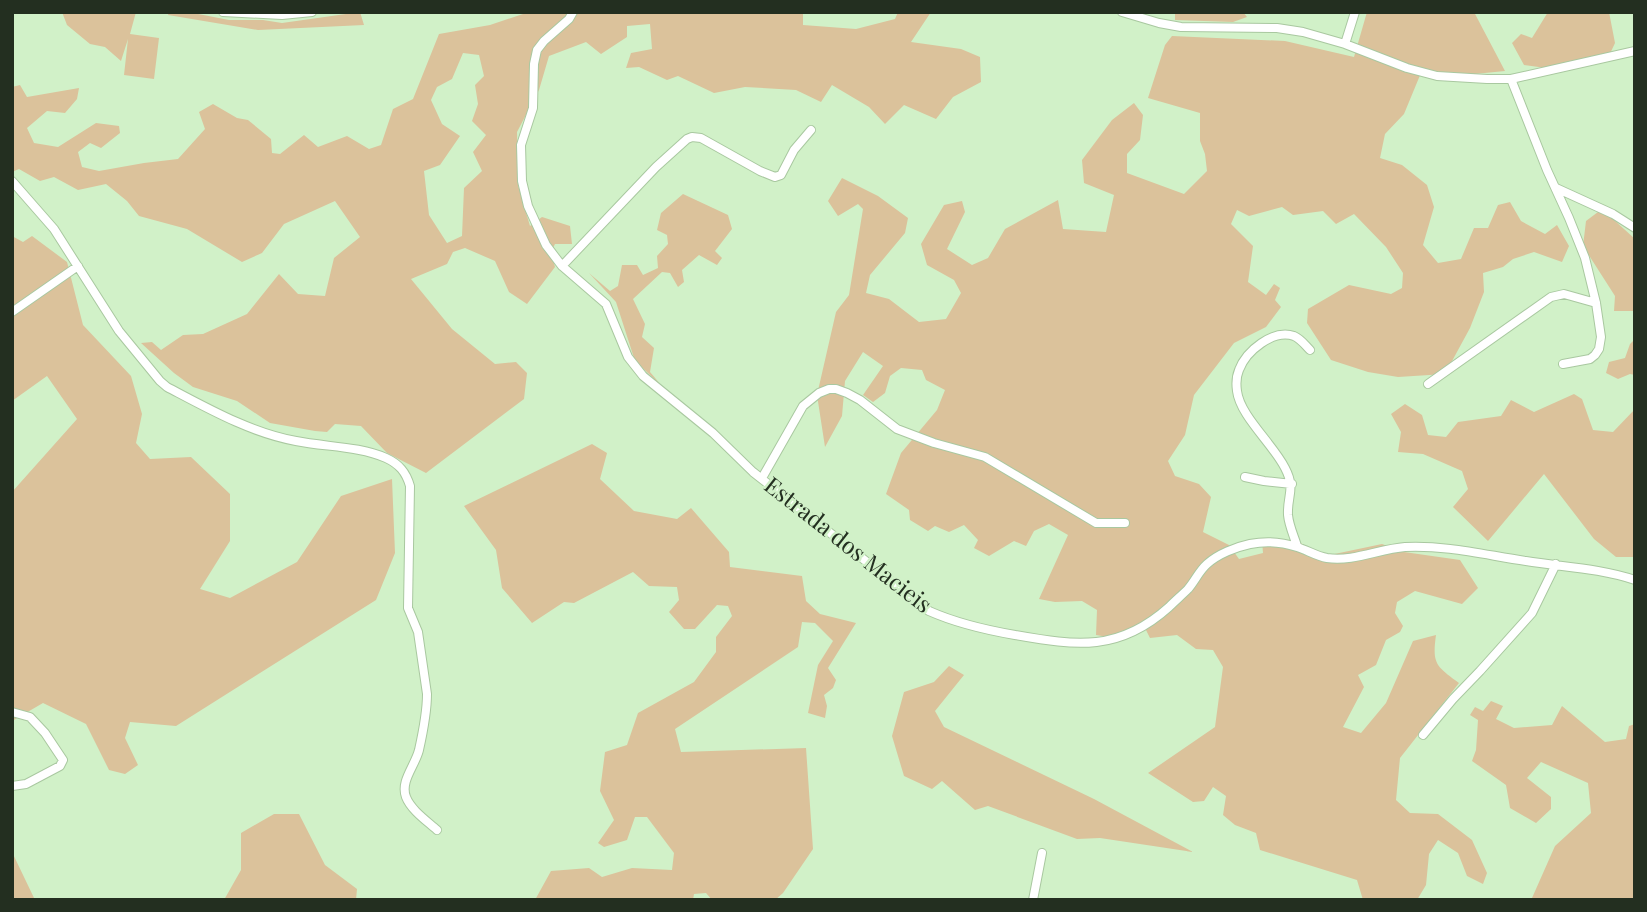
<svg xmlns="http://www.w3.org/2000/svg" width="1647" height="912" font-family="'Playfair Display',serif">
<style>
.green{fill:#dbc29b;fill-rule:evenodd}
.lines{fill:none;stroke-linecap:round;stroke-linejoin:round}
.minor-casing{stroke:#a9c8a0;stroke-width:10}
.minor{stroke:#fff;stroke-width:8}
.labels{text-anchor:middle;stroke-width:5;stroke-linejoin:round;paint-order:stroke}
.street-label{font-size:23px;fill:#232f20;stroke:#d1f1c8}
</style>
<rect width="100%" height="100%" fill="#d1f1c8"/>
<!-- green -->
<path class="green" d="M62,12H136L130,34L159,38L154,79L124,75L128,39L121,61L105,47L90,44L67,25Z
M169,12H188L229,20H263L282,23L360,12L364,25L258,30L168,15Z
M529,12H803V25L856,29L895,19L898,12H931L911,42L961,49L980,57L981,82L953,97L936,119L904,105L885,124L869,107L832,85L821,102L796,90L745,87L714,93L678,76L667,80L639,67L626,68L631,53L652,49L650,24L627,26V37L601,54L586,42L549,56L539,90L517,132L518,185L530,226L542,217L570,226L572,244H555L551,252L555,267L527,304L509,292L495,261L465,248L453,252L447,264L411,279L452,329L495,364L516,362L527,373L524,399L426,473L387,453L361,426L335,424L327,432L315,431L270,423L237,401L193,387L174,373L141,343L152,342L161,350L183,335L203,334L247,314L279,274L298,294L325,296L334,258L360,237L335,201L284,224L262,253L242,262L187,229L139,216L127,201L106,184L78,190L54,177L40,181L19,169L12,172V87L20,85L27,97L79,88L77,99L65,113L47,111L27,128L34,143L58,147L96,123L119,126L120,133L101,148L90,143L78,152L82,167L99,171L144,163L178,159L205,129L199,112L213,104L237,118L248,120L271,139L272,153L280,154L304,135L318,147L347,136L369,149L381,145L393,109L413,99L439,34L490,25ZM463,53L479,55L484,76L475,85L478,104L472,121L486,135L473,152L482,171L464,188L462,236L447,243L429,215L424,171L440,165L460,136L442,124L431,100L437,87L452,79Z
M1175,12H1243L1247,17L1233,22L1175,20Z
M1367,12H1474L1505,71L1454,76L1423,68L1404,114L1385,134L1380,158L1402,165L1427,185L1434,207L1423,245L1438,263L1461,259L1474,228H1488L1498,205L1510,202L1521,221L1545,234L1557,225L1569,246L1562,262L1534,252L1513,259L1503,267L1483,273L1484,292L1470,328L1445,374L1398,377L1368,372L1331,360L1307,323L1308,309L1349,285L1391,294L1402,288L1403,273L1386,247L1354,214L1336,224L1323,211L1293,215L1282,207L1249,216L1237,210L1231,224L1253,246L1248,282L1266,295L1274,284L1280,288L1275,300L1281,307L1266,327L1234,343L1194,395L1185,435L1168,461L1175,476L1199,484L1211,497L1203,532L1229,545L1239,559L1263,553L1262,540H1295L1325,556L1382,544L1404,552L1460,560L1478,588L1462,604L1415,591L1397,602L1395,613L1403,626L1400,632L1386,640L1376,665L1358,675L1364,687L1343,727L1361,733L1386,703L1413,641L1436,635C1432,664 1436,666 1459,683L1400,758L1396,800L1410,813L1438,814L1472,840L1487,873L1483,884L1467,876L1458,853L1438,840L1429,854L1426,885L1417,900H1363L1357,880L1260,850L1256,833L1235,825L1223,815L1226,796L1213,787L1204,801L1193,802L1148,773L1215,727L1223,667L1213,650L1196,649L1177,635L1150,638L1145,628L1114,638L1096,635L1097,610L1082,601L1055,602L1039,599L1068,535L1049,524L1034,531L1026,546L1014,541L989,556L974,548L978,540L964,525L949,532L935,526L928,531L910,520L909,510L886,494L901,453L937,410L945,390L926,380L922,370L901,368L890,376L885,393L873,402L863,395L883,366L863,352L845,381L842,416L825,447L817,395L836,312L849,295L863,209L858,204L838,216L828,201L842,178L878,196L908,218L905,233L870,275L866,293L889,299L919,322L946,319L961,293L954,280L927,265L921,244L944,205L962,201L965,212L947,249L972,265L988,258L1005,229L1058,200L1063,229L1106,232L1114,195L1084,183L1082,160L1112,120L1134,103L1143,115L1140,140L1127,154V173L1184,194L1207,171L1205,154L1200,141V113L1148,98L1165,45L1172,36L1285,41L1354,57Z
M1548,12H1609L1615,43L1608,58L1561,70L1524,65L1512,43L1521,34L1532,38Z
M683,194L728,215L732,229L715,251L722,258L717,265L699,255L682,270L684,282L678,287L670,273L662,272L633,299L645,324L642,337L654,348L650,372L661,385L635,361L616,302L589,273L610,291L618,286L622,265H637L643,275L658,268L657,256L668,244L667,235L657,230L661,213Z
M1602,209L1635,239V311H1614L1615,296L1583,246L1586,221Z
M12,236L23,242L32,236L67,262L83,325L131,376L142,414L136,443L150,459L191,457L230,494V541L200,589L230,598L297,562L341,496L392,479L395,553L376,600L176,726L130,722L125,738L138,765L125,774L109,770L86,724L43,703L12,721V492L77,419L47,376L12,401Z
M1635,339V375L1630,374L1618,379L1606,373L1609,362L1625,358L1630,344Z
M1574,394L1582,399L1593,430L1613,432L1635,409V557H1616L1594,539L1544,474L1488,541L1453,507L1468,489L1462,471L1423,454L1398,452L1401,432L1391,414L1405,404L1422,415L1428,435L1446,437L1458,422L1501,416L1511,400L1534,412Z
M592,444L607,453L600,479L634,511L677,519L691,508L729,552L730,567L802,576L806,601L820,614L856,623L828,668L836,680L833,688L824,695L827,706L825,718L808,713L818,665L833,641L815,623L802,622L798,647L675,729L681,752L806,748L813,849L783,893L775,900H712L706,893L694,894L693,900H535L551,871L589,868L602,877L632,868L672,870L674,853L647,817H635L627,840L604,847L598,843L614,820L600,791L605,752L627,745L638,713L694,682L716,652V637L732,616L728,606L717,605L695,629H684L669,612L679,600L677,587L649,586L633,572L574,603L564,602L532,623L502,588L496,550L464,506Z
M949,666L964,675L935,711L944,727L1094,799L1193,852L1100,838L1077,839L988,806L975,810L942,781L932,789L904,776L892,736L904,692L934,682Z
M1491,701L1503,706L1496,719L1514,728L1552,725L1562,706L1605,742L1626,739L1629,726L1635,724V900H1534L1532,898L1555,846L1591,813L1588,783L1541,762L1527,778L1551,797V809L1536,823L1510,808L1506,785L1472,761L1476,750L1478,720L1470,715L1475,707L1483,711Z
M274,814H299L325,865L357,889L356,900H224L241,870V833Z
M12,852L35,900H12Z"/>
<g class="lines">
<!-- minor casing -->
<g class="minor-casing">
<path id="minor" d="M223,12L282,15L312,12
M573,12L569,19L544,41L537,50L534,64L533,108L521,145L522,181L528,206L546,245L562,266L606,304L628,357L643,376L713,433L753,472L929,611C956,623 986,630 1015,635C1077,646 1119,652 1169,607C1175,601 1182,595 1188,589C1195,581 1199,571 1207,564C1218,554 1236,547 1250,544C1265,541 1282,542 1297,547C1307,550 1316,556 1327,558C1353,562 1379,549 1405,547C1446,545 1485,555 1526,561C1562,567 1599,568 1635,580
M1122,12L1159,23L1181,27L1277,28L1303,32L1345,44L1407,68L1437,76L1487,79H1511L1635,51
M1345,44L1355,12
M1511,79L1547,170L1569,218L1585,258L1596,303L1601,337L1599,349L1595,355L1590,359L1563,364
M12,181L54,229L119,331L160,381L167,387C207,408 251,433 296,441C325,447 359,446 386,458C399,464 406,472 410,486L408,608L418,632L427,694C427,713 423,732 419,750C415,766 400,781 406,797C411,810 427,821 437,830
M1556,188L1613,214L1635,228
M562,266L656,167L687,139L692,137L701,138L760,171L775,177L781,175L794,150L811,130
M12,312L78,266
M1428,384L1551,297L1564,294L1596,303
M1245,477L1264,481L1292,484
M762,478L803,406L819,393L829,389H836L847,393L860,400L897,429L934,443L985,457L1096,523H1125
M1297,546C1294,536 1289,526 1288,515C1287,495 1296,489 1285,468C1273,444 1240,416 1237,391C1236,384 1236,377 1239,370C1246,351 1273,329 1294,336C1301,339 1305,345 1310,350
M12,712L30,717L45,733L63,760L60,766L26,784L12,786
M1423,735L1453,699L1480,671L1532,613L1556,564
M1033,900L1042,853"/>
</g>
<!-- minor -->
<use href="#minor" class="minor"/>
</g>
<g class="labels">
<!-- street labels -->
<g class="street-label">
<text transform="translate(848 545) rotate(38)" y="8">Estrada dos Macieis</text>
</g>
</g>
<!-- border -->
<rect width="1647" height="912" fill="none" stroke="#232f20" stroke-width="28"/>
</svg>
